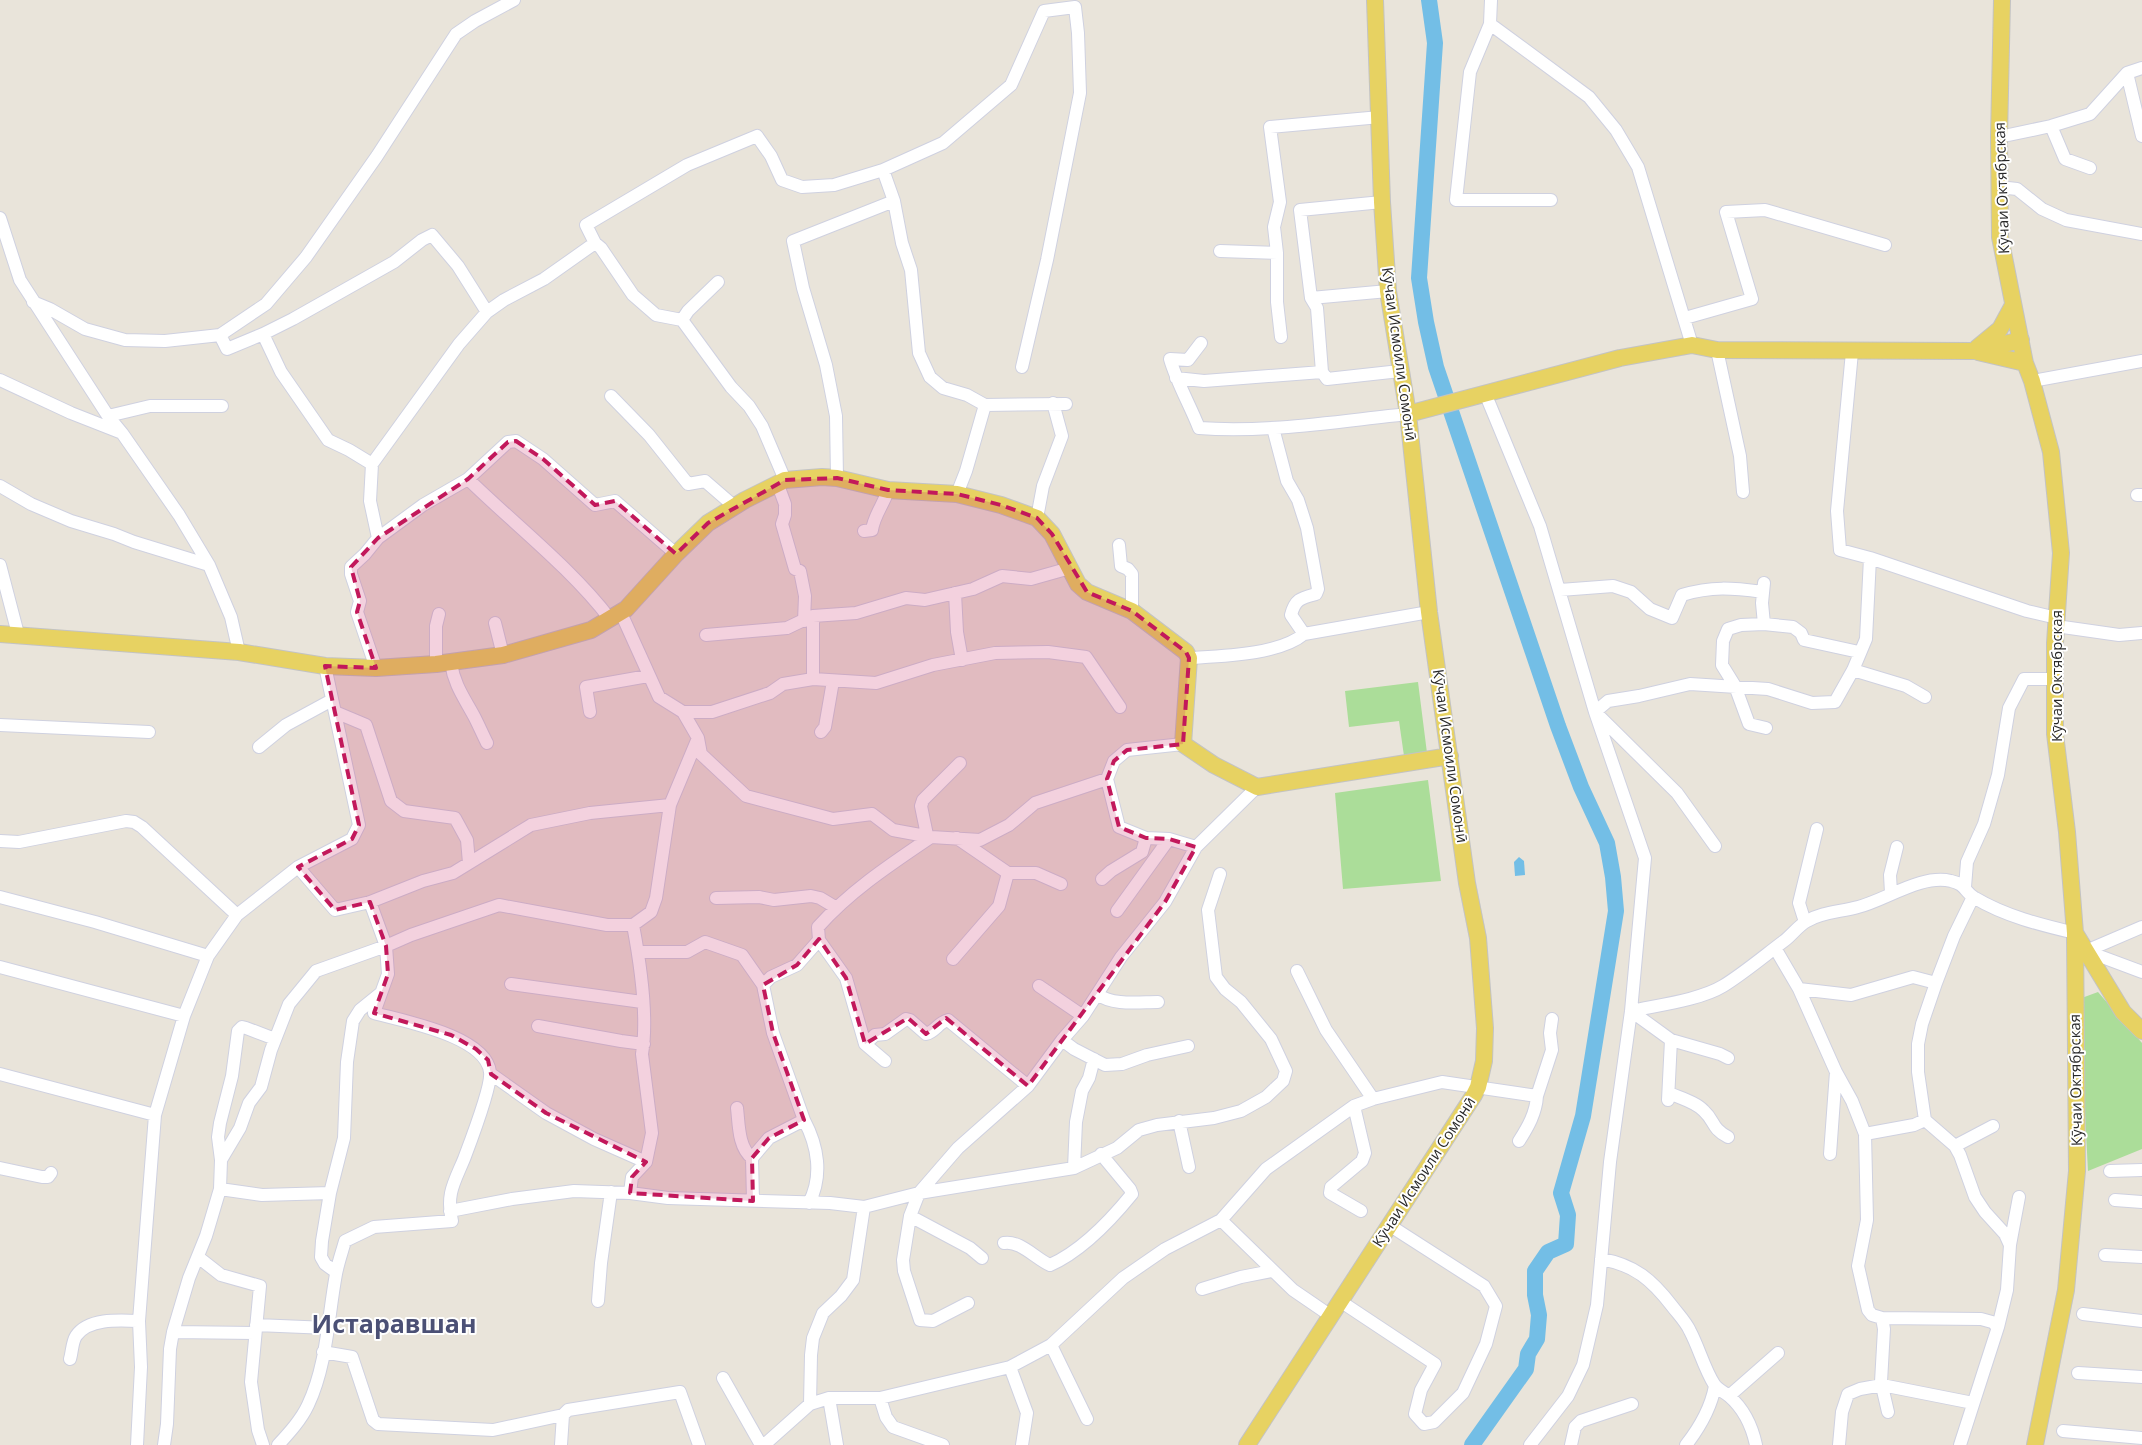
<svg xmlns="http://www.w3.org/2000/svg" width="2142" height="1445" font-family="'Open Sans',sans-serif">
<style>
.green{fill:#abdd99}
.water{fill:#73bee6}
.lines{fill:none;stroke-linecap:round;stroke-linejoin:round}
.river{stroke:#73bee6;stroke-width:16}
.minor-casing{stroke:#cfd1e0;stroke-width:14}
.major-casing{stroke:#c3c3c3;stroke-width:18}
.minor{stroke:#fff;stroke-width:12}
.major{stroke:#e7d262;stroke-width:16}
.marked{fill:#c2185b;fill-opacity:0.2;stroke:#c2185b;stroke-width:4;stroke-dasharray:10 6;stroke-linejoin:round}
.labels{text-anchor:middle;stroke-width:4;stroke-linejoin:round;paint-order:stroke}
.street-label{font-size:15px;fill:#282828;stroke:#fff}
.town-label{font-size:25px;font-weight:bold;fill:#4b5075;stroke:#fff}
</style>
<rect width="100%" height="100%" fill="#e9e4da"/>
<!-- green -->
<path class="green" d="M1418,682L1427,753L1404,756L1399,721L1349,727L1345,691Z
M1428,780L1441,881L1343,889L1335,793Z
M2098,992L2142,1043V1149L2088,1171L2079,999Z"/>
<!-- water -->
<path class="water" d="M1519,857L1524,861L1525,875L1515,876L1514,862Z"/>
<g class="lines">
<!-- river -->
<path class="river" d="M1429,0L1435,43L1419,278L1426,322L1436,367L1558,726L1581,787L1607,843L1613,877L1616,911L1583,1116L1561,1193L1568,1215L1566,1244L1548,1252L1535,1271V1295L1539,1315L1537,1339L1528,1354L1526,1369L1472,1445"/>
<!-- minor casing -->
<g class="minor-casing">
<path id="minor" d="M1491,0L1490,24L1470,72L1456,200H1551
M1490,24L1589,97L1616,130L1638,167L1692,345
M2127,73L2142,68
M2051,126L2065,159L2090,168
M1999,137L2051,126L2090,114L2127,73L2142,136
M1999,187L2017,189L2042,209L2066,220L2142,234
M894,201L902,243L911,270L919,353L930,377L943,388L967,395L985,405
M0,218L20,280L108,416L122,433L179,515L209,565L231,617L239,652
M595,243L586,225L687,165L757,136L771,156L782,180L802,187L834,185L883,170
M1220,251L1277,253
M1388,291L1311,298L1317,308L1322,372L1327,379L1400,371
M1311,298L1300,210L1382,202
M33,302L50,309L85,329L125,340L165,341L220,335L266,304L306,257L377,156L456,34L475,21L514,0
M1685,318L1752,299L1726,212L1765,210L1885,245
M682,320L688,311L718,282
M263,334L281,372L328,440L349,450L372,464
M220,335L227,349L263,334L293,319L394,262L422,240L432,235L458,266L487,312
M1281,337L1277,302V253L1274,227L1280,202L1270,127L1380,117
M1201,343L1188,360L1170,359C1177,383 1190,405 1199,428C1269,433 1339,421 1408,414
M1717,350L1740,456L1743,492
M1852,352L1837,511L1840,550L1870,558
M1176,378L1204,381L1322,372
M0,380L71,413L122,433
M2032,381L2142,361
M1485,393L1540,526L1595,712L1645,858L1631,1011L1610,1162L1597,1305L1583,1365L1568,1396L1530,1445
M611,396L649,435L688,484L705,481L735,507
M108,416L150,406H222
M837,478L836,416L826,365L803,288L793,241L894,201L883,170L943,143L1011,85L1044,11L1075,7L1078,33L1080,93L1047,260L1022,367
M468,479C515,525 570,567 610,619
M778,485L785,504V515L782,524L795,569L800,571L805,596L804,621
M0,486L31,504L71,521L114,534L134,542L209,565
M957,494L966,471L985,405L1066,404
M2137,495H2142
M1037,518L1043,486L1062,436L1053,403
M864,531L872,530C874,515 884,504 888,490
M378,538L370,501L372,464L459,344L487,312L504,300L544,279L595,243L601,248L633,295L656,315L682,320L731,387L749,406L762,426L785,480
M1119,545L1121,566L1128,569L1132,574V611
M0,565L18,634
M1560,590L1613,586L1631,592L1650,609L1672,618L1682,595C1712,586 1732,588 1763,592
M955,593L957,632L962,660
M621,613L659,697L683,712L698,738L701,754L746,796L833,819L872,814L893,830L931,837L980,840L1009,825L1035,803L1107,779
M495,623L503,655
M1764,624L1762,603L1764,583
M2056,626L2119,635L2142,633
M1304,634L1429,612
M706,635L787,628L810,617
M1189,658C1221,656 1279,655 1304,634L1291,615C1295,599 1301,598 1316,594L1318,589L1307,528L1298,500L1287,481L1273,428
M451,663C454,685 465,699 475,718C479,726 483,735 487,743
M436,664V626L439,614
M376,668L357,612L360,601L351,574V567L365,554L378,538L423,505L468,479L508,442L516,441L543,459L595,505L615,501L676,554
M1853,670L1906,686L1925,697
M813,679V616L856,613L906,598L925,600L973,589L1002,576L1031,579L1070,568
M335,712L366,725L391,801L404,811L455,818L467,840L469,863
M590,712L586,687L648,676
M683,712H712L770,693L783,684L813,679L876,683L933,665L995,653L1048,652L1086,657L1120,707
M0,725L149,732
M1766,728L1749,724L1735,686L1722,665L1723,641L1728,629L1741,625L1764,624L1793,627L1801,633L1804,640L1859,652
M821,732L825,727L833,681
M1183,744L1127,750L1114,761L1107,779L1119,827L1146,838L1169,839L1196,847
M259,747L286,725L332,700
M927,835L921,806L923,800L960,763
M0,841L19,842L126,821L134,822L142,827L237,915L298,867L352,839L359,825L325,666
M1715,846L1677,793L1595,712L1608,701L1639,696L1690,684L1768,689L1812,703L1835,702L1853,670L1866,639L1870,558L2027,611L2057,618
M298,867L335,910L370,902L423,881L453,873L531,825L590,813L670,805
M1008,873H1036L1061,884
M1102,879L1111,871L1142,852L1146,838
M1965,887L1967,862L1984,824L1998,775L2009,708L2024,679H2055
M1891,893L1890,875L1897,847
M0,897L95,922L208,956
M716,898L759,897L774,900L811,896L820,898L835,907
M1117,911L1169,839
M1805,922L1799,903L1817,829
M1775,948L1799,989L1851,995L1913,977L1936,983L1954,936L1973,897
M2086,951L2142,927
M2086,951L2142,972
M639,952H687L705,942L742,955L763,985L773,1033L804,1120L769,1138L752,1158L753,1201
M953,959L999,906L1008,873L957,838
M0,967L184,1016
M1297,971L1326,1030L1373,1099
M1936,983L1922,1024L1918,1044V1072L1925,1120L1955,1146L1960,1155L1975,1197L1985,1212L2005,1234L2010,1245L2007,1290L1998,1327L1960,1445
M511,984L642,1002
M763,985L771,977L797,965L819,940
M1039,986L1083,1016
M1799,989L1836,1072L1852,1101L1865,1134L1867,1220L1858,1266L1868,1310L1872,1315L1882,1318L1884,1329L1881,1382L1888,1412
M1097,994C1113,1006 1139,1002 1158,1002
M1631,1011C1658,1005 1700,1000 1723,986C1744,973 1764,956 1784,941C1792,935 1798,926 1807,921C1822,912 1840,912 1858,907C1886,900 1921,874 1951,881C1966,884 1965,893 1975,898C2005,916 2041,925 2075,933
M1631,1011L1671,1040L1720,1054L1728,1058
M538,1026L621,1041L644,1044
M1062,1040L1074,1049L1105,1065L1122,1064L1147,1055L1188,1046
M865,1044L875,1035L885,1034L906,1019L910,1020L926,1034C935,1032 939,1022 948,1020L1028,1086
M885,1061L865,1044L846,978L819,940L818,927C850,891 891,864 931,837
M0,1074L155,1115
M491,1074L546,1113L594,1139L646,1162
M1669,1093C1680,1098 1696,1102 1704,1111C1715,1121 1711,1128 1728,1137
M1537,1096L1552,1050L1550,1033L1552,1019
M1668,1100L1671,1040
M1354,1106L1365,1153L1362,1161L1331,1187L1330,1193L1361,1211
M737,1108C739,1124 738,1147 752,1158
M804,1120C818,1146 823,1176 809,1203
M1179,1121L1189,1167
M1865,1134L1914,1125L1925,1120
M1955,1146L1993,1126
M1830,1154L1836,1072
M221,1160L218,1137L220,1123L232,1076L238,1031L242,1027L246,1028L275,1039
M0,1168L42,1177H48L51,1173
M1074,1168L1076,1122L1082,1091L1089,1078L1094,1059
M2110,1171L2142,1170
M220,1189L262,1195L330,1193
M630,1193L632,1177L646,1162L652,1133L642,1054C648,1018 640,962 633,925
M2115,1200L2142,1202
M450,1211L512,1199L574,1191L630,1193L668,1198L830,1203L864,1207L919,1193L1074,1168L1117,1148L1139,1130L1157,1125L1214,1118L1241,1111L1266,1097L1283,1081L1286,1071L1271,1039L1241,1002L1225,989L1216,977L1208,910L1220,874
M910,1216L903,1260L904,1271L920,1320L933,1321L968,1303
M1221,1220L1293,1290L1331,1316
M1004,1243C1020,1240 1036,1259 1050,1265C1082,1251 1110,1221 1132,1194L1130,1189L1101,1154
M2010,1245L2019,1197
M2105,1255L2142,1257
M198,1257L221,1275L260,1286L251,1382L258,1430L263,1445
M982,1258L970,1248L910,1216L919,1193L958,1148L1028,1086L1062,1040L1083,1016L1121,957L1165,902L1196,847L1257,787
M1601,1259C1635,1265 1652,1280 1672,1306C1678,1314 1686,1322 1690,1331C1699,1348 1704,1368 1714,1384C1717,1389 1724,1392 1729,1396C1744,1409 1752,1426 1756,1445
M336,1272L325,1264L321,1257L322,1241L330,1193L344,1138L347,1062L353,1021L360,1010L381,993
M1202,1289L1241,1277L1272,1271
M598,1301L601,1263L611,1192
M1340,1301L1435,1364L1421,1390L1415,1414L1424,1424L1434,1422L1463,1393L1486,1344L1496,1306L1484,1286L1389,1225
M2083,1314L2142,1321
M1882,1318L1981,1319L1992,1322L1998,1327
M256,1325L328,1328
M173,1332L255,1333
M1051,1345L1087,1419
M323,1352L352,1357L373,1420L378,1424L493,1430L563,1415L568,1410L680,1392L699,1445
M70,1359C72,1353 72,1342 76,1336C88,1318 119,1320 139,1321
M1010,1367L1027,1413L1022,1445
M2078,1373L2142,1377
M723,1378L761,1445
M1729,1396L1778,1353
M829,1398L837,1445
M880,1398L886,1417L893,1427L943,1445
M810,1404L811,1355L813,1338L823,1313L841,1296L853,1280L864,1207
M2063,1431L2142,1438
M137,1445L141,1367L139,1321L155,1115L184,1016L208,956L237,915
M164,1445L167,1424L170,1349L173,1332L189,1278L206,1236L220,1189L221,1160L240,1128L249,1103L261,1087L271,1050L289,1004L316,971L386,946L411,935L499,905L607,925H633L651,912L656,898L670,805L698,738
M278,1445C289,1433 301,1420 308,1405C327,1365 328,1317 336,1274C338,1263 342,1252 345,1241L374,1227L452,1221C446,1194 454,1183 464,1159C470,1143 492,1086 490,1072C486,1036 403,1021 374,1013L388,974L386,946L370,902
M561,1445L563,1415
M764,1445L810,1404L829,1398H880L1010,1367L1051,1345L1123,1278L1165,1249L1221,1220L1266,1169L1354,1106L1373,1099L1442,1082L1537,1096C1536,1113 1528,1127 1519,1141
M1571,1445L1575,1427L1581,1421L1632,1404
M1686,1445C1700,1427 1711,1408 1715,1386
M1839,1445L1842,1412L1848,1394L1860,1389L1882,1385L1973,1403"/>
</g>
<!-- major casing -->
<g class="major-casing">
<path id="major" d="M2002,0L1999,137L2000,237L2025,363L2032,381L2051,452L2061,553L2055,643V734L2067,832L2075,933L2077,1171L2066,1290L2035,1445
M1977,348L2000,329L2013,305
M1978,352L2025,363
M1408,414L1620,358L1692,345L1717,350L1974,351L2021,340
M0,634L239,652L325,666L376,668L436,664L503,655L591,630L626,609L676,554L708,523L745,500L785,480L822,477L837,478L888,490L957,494L1001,505L1037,518L1052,534L1078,584L1087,592L1132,611L1186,652L1189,658L1183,744L1214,765L1257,787L1450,756
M2075,933L2123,1012L2142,1031
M1247,1445L1474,1095L1478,1087L1484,1061L1485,1028L1478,938L1467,883L1429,612L1408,414L1388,291L1382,202L1375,0"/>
</g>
<!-- minor -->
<use href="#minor" class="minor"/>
<!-- major -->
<use href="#major" class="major"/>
</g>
<!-- marked area -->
<path class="marked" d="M516,441L543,459L595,505L615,501L676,554L708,523L785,480L837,478L888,490L957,494L1001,505L1037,518L1052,534L1087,592L1132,611L1186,652L1189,658L1183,744L1127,750L1114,761L1107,779L1119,827L1146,838L1169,839L1196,847L1165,902L1028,1086L946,1018L926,1034L908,1018L865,1044L846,978L819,939L797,965L763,985L773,1033L804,1120L769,1138L752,1158L753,1201L630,1193L632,1177L646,1162L546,1113L491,1074L488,1060L476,1049L451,1035L374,1013L388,974L386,946L370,902L335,910L298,867L352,839L359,825L325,666L376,668L357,612L360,601L351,567L378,538L468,479L508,442Z"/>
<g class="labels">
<!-- street labels -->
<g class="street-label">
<text transform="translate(2002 188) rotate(-92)" y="5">Кӯчаи Октябрская</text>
<text transform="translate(1399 354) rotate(82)" y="5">Кӯчаи Исмоили Сомонӣ</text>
<text transform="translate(2057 676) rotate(-90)" y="5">Кӯчаи Октябрская</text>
<text transform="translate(1450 756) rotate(82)" y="5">Кӯчаи Исмоили Сомонӣ</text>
<text transform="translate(2076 1080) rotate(-91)" y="5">Кӯчаи Октябрская</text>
<text transform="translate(1424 1172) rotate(-57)" y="5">Кӯчаи Исмоили Сомонӣ</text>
</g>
<!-- town labels -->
<g class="town-label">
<text x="394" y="1333">Истаравшан</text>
</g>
</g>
</svg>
